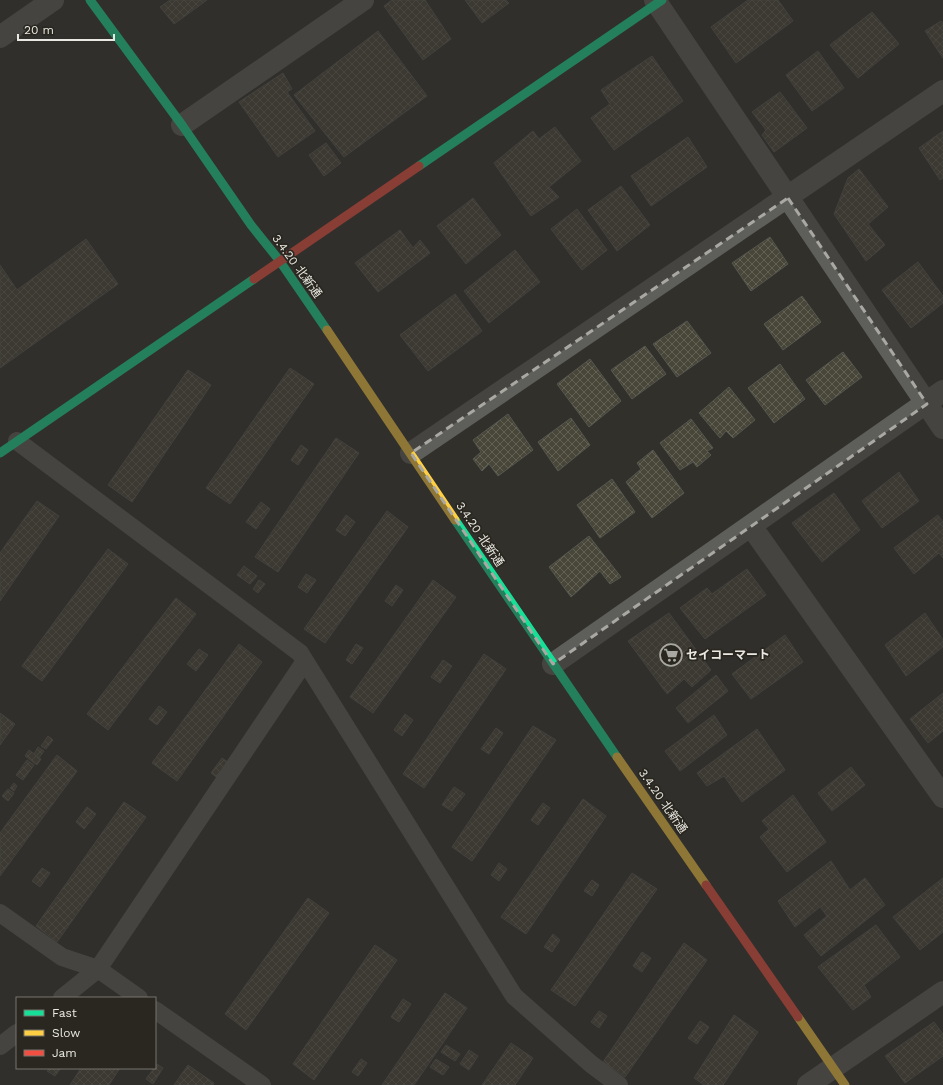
<svg xmlns="http://www.w3.org/2000/svg" width="943" height="1085" font-family="'Work Sans','Noto Sans JP',sans-serif">
<style>
.building{fill:url(#building-cross-hatch);stroke:#565652}
.lines{fill:none;stroke-linecap:round;stroke-linejoin:round}
.lane{stroke:#5e5e5b;stroke-width:18}
.street{stroke:#5e5e5b;stroke-width:22}
.fast{stroke:#16e098;stroke-width:9}
.slow{stroke:#ffcf43;stroke-width:9}
.jam{stroke:#f24e42;stroke-width:9}
.marked{fill:none;stroke:#a9a8a2;stroke-width:3;stroke-dasharray:8 5;stroke-linejoin:round}
.labels{text-anchor:middle;stroke-width:3.5;stroke-linejoin:round;paint-order:stroke}
.street-label{font-size:12px;fill:#e9e8e2;stroke:#29271f}
.poi-label{font-size:12px;font-weight:bold;fill:#e9e8e2;stroke:#29271f;text-anchor:start}
</style>
<defs>
<pattern id="building-cross-hatch" width="8" height="8" patternUnits="userSpaceOnUse"><rect width="8" height="8" fill="#484638"/><path d="M0 0l8 8M0 8l8-8" fill="none" stroke="#626154"/></pattern>
</defs>
<rect width="100%" height="100%" fill="#31302b"/>
<!-- building -->
<path class="building" d="M170,0H207L174,24L160,7Z
M392,0H425L451,39L423,60L384,6Z
M465,0H506L509,3L482,23Z
M748,0H778L793,21L736,63L711,27Z
M872,12L899,44L858,78L830,45Z
M941,21L943,23V58L925,31Z
M378,31L427,96L344,157L294,95Z
M818,51L844,88L812,111L786,75Z
M652,56L683,101L614,150L591,118L610,104L601,90Z
M283,73L292,89L287,92L315,131L278,157L239,102Z
M780,92L807,128L774,152L762,135L766,130L752,112Z
M555,127L581,161L549,187L559,197L531,216L494,163L533,131L539,139Z
M943,131V178L940,180L919,148Z
M688,137L707,167L651,206L631,176Z
M326,143L341,163L324,176L309,155Z
M859,169L888,207L868,224L885,245L866,261L834,214L848,178Z
M621,186L650,225L617,251L588,210Z
M473,198L501,235L466,264L437,226Z
M577,209L607,250L582,270L551,229Z
M400,230L413,248L420,240L430,253L378,292L355,263Z
M770,237L788,264L751,291L732,263Z
M86,239L118,284L0,368V265L17,290Z
M515,250L540,282L489,323L464,291Z
M918,262L943,296V303L911,328L882,290Z
M455,294L482,331L428,371L400,335Z
M802,296L821,322L783,350L764,324Z
M687,321L711,353L677,377L653,344Z
M645,346L666,374L632,399L611,370Z
M843,352L862,377L825,405L806,380Z
M590,359L621,401L589,427L557,384Z
M780,364L805,399L774,423L748,388Z
M290,368L314,384L230,504L206,488Z
M188,370L211,385L132,502L108,485Z
M729,387L755,420L733,438L726,431L720,438L699,413Z
M508,414L533,450L498,476L489,464L482,471L473,459L481,452L473,440Z
M571,418L590,445L558,471L538,442Z
M691,419L713,448L707,451L711,455L697,467L693,462L680,470L660,443Z
M336,438L359,453L278,572L255,557Z
M301,445L308,450L298,465L291,460Z
M653,450L684,493L652,518L626,482L641,469L637,463Z
M899,472L919,501L882,528L862,501Z
M612,479L635,512L600,538L577,505Z
M834,493L860,530L822,562L792,523Z
M37,501L59,516L0,601V553Z
M261,502L270,509L256,529L246,522Z
M387,511L408,527L325,643L304,629Z
M346,515L355,522L345,536L336,530Z
M938,515L943,522V558L939,553L914,574L894,548Z
M589,536L621,577L610,584L600,571L571,597L549,567Z
M108,549L128,564L42,681L22,666Z
M244,566L257,576L250,584L237,575Z
M747,569L766,595L705,639L680,608L707,588L712,594Z
M306,574L316,580L307,593L298,587Z
M259,580L265,584L258,593L253,589Z
M433,580L456,597L373,713L350,697Z
M396,585L403,590L392,606L385,601Z
M176,598L196,614L108,730L87,714Z
M669,613L711,670L692,687L684,679L667,694L628,641Z
M925,613L943,640V647L906,676L885,645Z
M785,635L803,662L751,699L732,674Z
M239,644L262,662L177,781L152,763Z
M356,644L363,648L352,664L346,660Z
M199,649L208,655L196,671L187,664Z
M484,654L506,669L424,788L403,774Z
M443,660L452,666L440,683L431,677Z
M716,675L728,691L688,723L676,708Z
M943,693V731L928,743L910,719Z
M159,706L167,712L157,725L149,719Z
M0,713L15,724L0,745Z
M405,714L413,720L402,736L394,730Z
M714,715L727,735L680,771L665,751Z
M533,726L556,740L472,861L452,847Z
M496,728L503,733L489,754L481,749Z
M757,729L785,770L742,802L724,776L707,786L697,773Z
M48,736L53,740L46,749L41,746Z
M38,747L44,751L39,758L34,754Z
M29,750L41,759L37,765L25,756Z
M57,755L77,771L0,876V833Z
M222,758L229,763L219,779L211,773Z
M27,760L34,765L23,780L16,775Z
M851,767L865,785L832,811L818,793Z
M14,783L17,786L14,791L10,788Z
M454,787L465,794L452,811L442,805Z
M8,789L14,793L8,801L2,796Z
M793,795L826,842L787,872L760,837L769,829L762,821Z
M583,799L606,816L526,934L501,917Z
M124,802L146,817L57,942L36,926Z
M543,803L550,808L538,825L531,820Z
M87,807L96,814L84,829L76,822Z
M831,861L850,890L865,878L885,905L821,956L804,935L827,916L820,907L795,927L778,901Z
M499,863L507,869L499,881L491,875Z
M42,868L50,873L40,887L32,881Z
M632,873L657,889L575,1006L551,990Z
M943,878V932L920,950L893,917Z
M592,880L599,885L592,896L584,891Z
M308,898L329,913L246,1030L225,1014Z
M876,925L900,957L864,985L871,997L853,1010L818,967Z
M553,934L560,940L552,952L544,947Z
M684,943L707,960L625,1077L603,1062Z
M375,945L397,960L314,1080L293,1064Z
M642,952L651,958L642,972L633,966Z
M445,993L467,1008L414,1085H382Z
M403,999L411,1004L399,1022L391,1017Z
M599,1011L607,1016L599,1028L591,1022Z
M734,1015L758,1032L723,1085H704L694,1078Z
M700,1021L709,1027L697,1044L688,1038Z
M934,1022L943,1034V1056L905,1083L885,1056Z
M511,1043L533,1058L515,1085H482Z
M446,1045L460,1054L455,1061L441,1052Z
M469,1050L478,1056L469,1070L460,1064Z
M361,1059L367,1063L358,1076L352,1072Z
M436,1059L449,1067L443,1075L430,1067Z
M157,1064L163,1068L153,1084L146,1079Z
M188,1065L214,1083L213,1085H174Z
M50,1068H61L55,1076L47,1071Z
M81,1068H120L109,1085H70Z"/>
<g class="lines">
<!-- lane -->
<path class="lane" d="M17,441L300,653L514,996L591,1064L619,1085
M0,913L62,957L98,969L139,998
M62,998L98,969L305,661
M155,1010L262,1085
M0,1046L17,1033"/>
<!-- street -->
<path class="street" d="M655,0L943,428
M0,37L53,0
M182,125L363,0
M411,453L943,91
M751,526L943,797
M553,664L943,391
M808,1085L943,992"/>
<!-- fast -->
<path class="fast" d="M90,0L182,125L251,225L279,260L327,330
M419,166L662,0
M0,453L254,279
M455,520L617,757"/>
<!-- slow -->
<path class="slow" d="M327,330L455,520
M617,757L706,885
M798,1017L845,1085"/>
<!-- jam -->
<path class="jam" d="M254,279L419,166
M706,885L798,1017"/>
</g>
<!-- marked area -->
<path d="M0 0H943V1085H0ZM788,198L927,404L553,664L411,453Z" fill="#31302b" fill-opacity=".55" fill-rule="evenodd"/>
<path class="marked" d="M788,198L927,404L553,664L411,453Z"/>
<!-- icons -->
<defs>
<g id="supermarket-ring" transform="scale(1.15)"><circle r="9.5" fill="#29271f" stroke="#a9a8a2" stroke-width="1.5"/><path d="M-6-5.5h2.5l.6 2H6L4.5 2H-2.5L-4.4-4H-6ZM-1.5 3.2a1.3 1.3 0 1 0 .1 0ZM3 3.2a1.3 1.3 0 1 0 .1 0Z" fill="#a9a8a2"/></g>
</defs>
<g fill-rule="evenodd">
<use href="#supermarket-ring" x="671" y="655"/>
</g>
<g class="labels">
<!-- street labels -->
<g class="street-label">
<text transform="translate(297 266) rotate(54)" y="4">3.4.20 北新通</text>
<text transform="translate(480 534) rotate(56)" y="4">3.4.20 北新通</text>
<text transform="translate(663 801) rotate(55)" y="4">3.4.20 北新通</text>
</g>
<!-- poi labels -->
<g class="poi-label">
<text x="686" y="659">セイコーマート</text>
</g>
</g>
<!-- legend -->
<rect x="16" y="997" width="140" height="72" fill="#29271f" stroke="#76746d"/>
<rect x="24" y="1010" width="20" height="6" fill="#16e098" stroke="#76746d"/>
<text x="52" y="1017" font-size="12" fill="#e9e8e2">Fast</text>
<rect x="24" y="1030" width="20" height="6" fill="#ffcf43" stroke="#76746d"/>
<text x="52" y="1037" font-size="12" fill="#e9e8e2">Slow</text>
<rect x="24" y="1050" width="20" height="6" fill="#f24e42" stroke="#76746d"/>
<text x="52" y="1057" font-size="12" fill="#e9e8e2">Jam</text>
<!-- scale -->
<path d="M18 34v6h96v-6" fill="none" stroke="#e9e8e2" stroke-width="2"/>
<text x="24" y="34" font-size="12" fill="#e9e8e2" stroke="#29271f" stroke-width="3" paint-order="stroke">20 m</text>
</svg>
